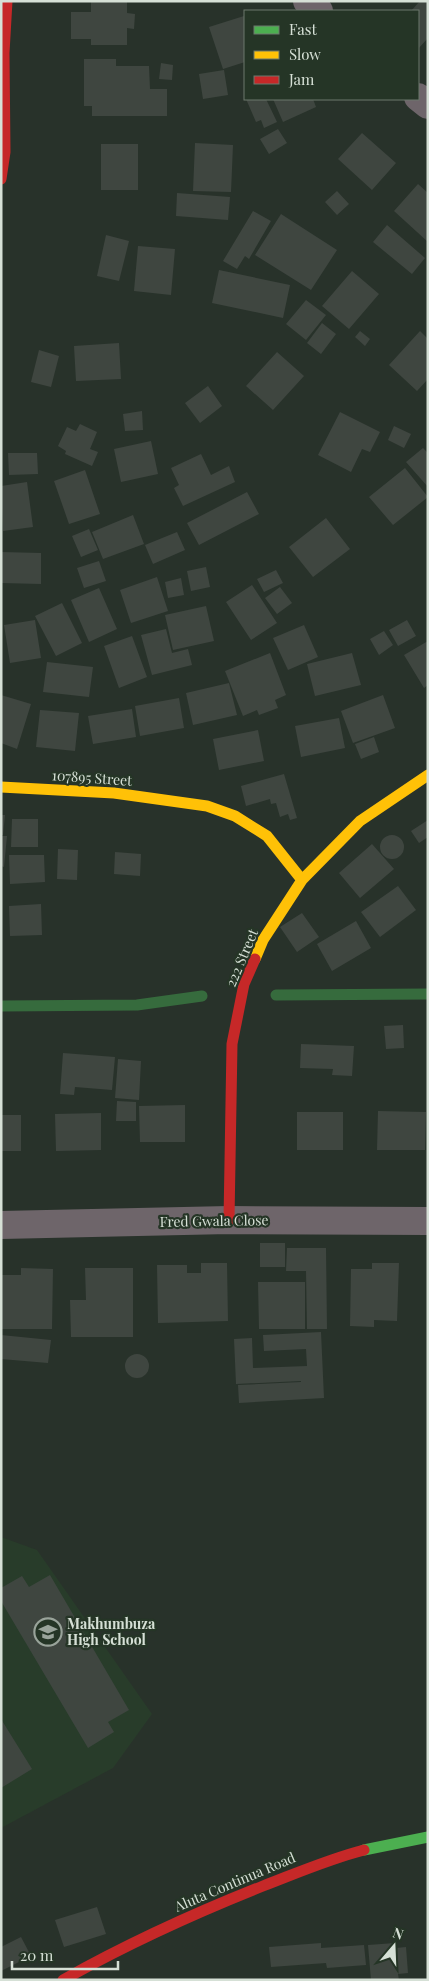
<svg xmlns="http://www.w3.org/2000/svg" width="429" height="1981" font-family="'Playfair Display',serif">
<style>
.built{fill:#283c2a}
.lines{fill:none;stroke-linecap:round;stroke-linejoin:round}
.stream{stroke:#366b3d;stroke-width:11}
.building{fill:#3f4640}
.street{stroke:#6e656a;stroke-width:28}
.fast{stroke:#4caf50;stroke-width:11}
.slow{stroke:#ffc107;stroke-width:11}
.jam{stroke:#c62828;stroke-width:11}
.labels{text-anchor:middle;stroke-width:4.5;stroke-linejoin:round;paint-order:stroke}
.street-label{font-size:14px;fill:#d6e0d6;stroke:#253526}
.poi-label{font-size:14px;font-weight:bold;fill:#d6e0d6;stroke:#253526;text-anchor:start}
</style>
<rect width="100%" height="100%" fill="#28322a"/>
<!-- built -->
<path class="built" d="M1,1537L37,1550L152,1714L113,1768L1,1828Z"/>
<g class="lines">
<!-- stream -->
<path class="stream" d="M276,995L428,994
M1,1006L137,1005L202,996"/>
</g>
<!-- building -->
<path class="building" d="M91,1H127V13L135,14L134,29L127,28V45H91V39H71V12H91Z
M420,1H428V38L418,49V11H411Z
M244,16L245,62L223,69L209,27Z
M84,59H116V66H149L150,89H167V116H92V106H84Z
M161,63L173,65L172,80L159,79Z
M224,70L228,95L203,99L199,74Z
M246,99H266L277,122L264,128L261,120L256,122Z
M273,99H313L316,107L283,122Z
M278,129L287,143L269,154L260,139Z
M362,133L396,163L372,190L338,159Z
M195,143L233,145L231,192L193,191Z
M101,144H138V190H101Z
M418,184L428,193V242L394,211Z
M337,191L349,204L337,215L325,202Z
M177,193L230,197L228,220L176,216Z
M253,211L271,221L249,259L245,256L237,269L223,261Z
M281,214L337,250L311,290L255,255Z
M387,225L425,258L412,274L373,242Z
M106,235L129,241L119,281L97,276Z
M138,246L175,249L171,295L134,291Z
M219,270L290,285L283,318L212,303Z
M352,271L379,294L349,329L322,306Z
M306,300L326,315L306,340L286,324Z
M322,323L336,334L321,354L307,343Z
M360,331L370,339L365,346L355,337Z
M420,331L428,339V379L417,391L389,365Z
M119,343L121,379L76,381L74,346Z
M39,350L59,356L51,387L31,382Z
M277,352L304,376L273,410L246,386Z
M208,386L222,406L200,423L185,403Z
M142,411L143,430L125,431L123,414Z
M340,412L380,432L370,452L362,449L351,472L318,455Z
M80,424L97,432L90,449L98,452L92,466L65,454L66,451L58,446L67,427L76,431Z
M394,426L411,434L404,448L388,440Z
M151,441L158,474L121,482L114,449Z
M423,448L428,453V487L406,462Z
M8,453H37L38,474L9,475Z
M201,454L211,475L229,466L235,482L183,506L174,488L179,485L171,468Z
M405,468L428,497L393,525L369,497Z
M85,470L100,514L69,524L54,481Z
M27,482L33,527L3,531L1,486Z
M247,492L259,514L199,545L187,523Z
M133,515L144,544L103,559L92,532Z
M326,518L350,549L313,577L289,547Z
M89,529L98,550L81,557L72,536Z
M177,532L185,550L153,564L145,545Z
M1,552L41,553V584L1,583Z
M99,561L106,581L84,588L77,568Z
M206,567L210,587L191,591L187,571Z
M276,570L283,583L264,592L257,579Z
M157,577L168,611L131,623L120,590Z
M181,578L184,595L168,598L165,582Z
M252,585L277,623L251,640L226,602Z
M280,587L292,603L277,614L265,598Z
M99,588L117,629L89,642L71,600Z
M62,603L82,643L56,656L35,616Z
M206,606L214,641L173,650L165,615Z
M35,620L41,658L10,663L4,625Z
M407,620L416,636L398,646L389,630Z
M304,625L318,657L288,670L273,638Z
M166,629L172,653L188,649L192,665L152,675L141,635Z
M384,631L393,645L379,655L370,639Z
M132,636L147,677L119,688L104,646Z
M428,641V685L424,688L404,655Z
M270,653L286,695L275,700L278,708L259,715L257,710L243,716L225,671Z
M352,653L361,685L315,696L307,664Z
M47,662L93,667L89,697L43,692Z
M229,683L237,715L193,725L186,693Z
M1,695L31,704L17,749L1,743Z
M383,695L395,728L353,743L341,711Z
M179,698L184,728L140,736L135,706Z
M132,709L136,737L93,744L88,716Z
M40,710L79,713L75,751L36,747Z
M339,718L345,748L301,757L295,726Z
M258,730L264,761L219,770L213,739Z
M374,737L379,752L361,759L355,744Z
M284,774L297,818L290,820L288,814L280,817L276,803L271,804L270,799L246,806L241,786Z
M1,815H5L3,835H1Z
M12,819H38V847H11Z
M428,820V837L419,843L411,831Z
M380 847a12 12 0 1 1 24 0a12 12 0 1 1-24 0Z
M1,836H7L4,867L1,866Z
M372,844L394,869L360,898L339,873Z
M58,849L78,850L77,880L57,879Z
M115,852L141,854L140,876L114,874Z
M9,855H44L45,882L10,884Z
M398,886L416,910L380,937L361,912Z
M41,904L42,935L10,936L9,906Z
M302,913L319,937L297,952L280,927Z
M356,921L371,948L332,971L317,944Z
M403,1025L404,1048L386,1049L384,1026Z
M301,1044L354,1046L352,1076L332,1075L333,1069L300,1068Z
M63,1053L115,1057L112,1090L75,1087L74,1095L60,1094Z
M118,1059L141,1061L139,1100L115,1098Z
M117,1101L136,1102V1121H116Z
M185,1105V1142H140L139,1106Z
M378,1111L426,1112L425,1150H377Z
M297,1112H343V1150H297Z
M101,1113V1150L56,1151L55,1114Z
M1,1115H21V1151H1Z
M260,1243H285V1267H260Z
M287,1248H326L327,1329H307L306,1271H286Z
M201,1263H227L228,1321L158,1323L157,1265H187V1273H201Z
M372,1263H399L397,1321L374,1320V1327L350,1326L351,1269H372Z
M21,1268L53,1269L52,1329H1V1275H21Z
M85,1268H133V1337H71L70,1300H86Z
M258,1282H305V1329H259Z
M321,1332L324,1398L239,1403L238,1385L301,1382V1381L236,1384L234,1339L252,1338L253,1368L307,1366L306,1349L264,1351L263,1335Z
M1,1335L51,1340L48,1363L1,1359Z
M125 1366a12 12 0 1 1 24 0a12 12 0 1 1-24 0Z
M50,1575L129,1710L108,1722L114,1732L88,1748L1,1601V1588L22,1576L29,1587Z
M1,1719L32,1769L1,1788Z
M97,1907L106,1934L64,1947L55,1920Z
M21,1937L31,1956L1,1971V1947Z
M321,1943V1948L364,1945L366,1965L327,1968L326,1963L271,1967L269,1947Z
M395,1943L396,1948L406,1947L408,1973L398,1974L399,1980H371L368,1945Z"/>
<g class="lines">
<!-- street -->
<path class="street" d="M307,1L319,11
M418,97L428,105
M1,1225L229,1220L428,1221"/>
<!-- fast -->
<path class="fast" d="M364,1850L428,1837"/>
<!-- slow -->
<path class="slow" d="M1,787L114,793L207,806L235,816L267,836L302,880
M255,959L263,940L302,880L360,821L428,775"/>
<!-- jam -->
<path class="jam" d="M1,179L5,152L4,53L7,1
M229,1220L232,1044L244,984L255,959
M63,1980C127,1944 195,1913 263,1886C297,1873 329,1859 364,1850"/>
</g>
<!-- icons -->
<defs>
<g id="school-ring" transform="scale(1.4375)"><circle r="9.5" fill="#253526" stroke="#99a39a" stroke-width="1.5"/><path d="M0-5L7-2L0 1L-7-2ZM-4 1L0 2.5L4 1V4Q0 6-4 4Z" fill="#99a39a"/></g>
</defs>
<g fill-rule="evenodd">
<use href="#school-ring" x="48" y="1632"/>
</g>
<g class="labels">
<!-- street labels -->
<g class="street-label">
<text transform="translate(92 778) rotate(4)" y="5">107895 Street</text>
<text transform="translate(242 958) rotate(-67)" y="5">222 Street</text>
<text transform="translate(214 1221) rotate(-1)" y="5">Fred Gwala Close</text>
<text transform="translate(235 1882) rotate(-23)" y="5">Aluta Continua Road</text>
</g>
<!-- poi labels -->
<g class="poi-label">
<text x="67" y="1629">Makhumbuza<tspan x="67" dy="16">High School</tspan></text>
</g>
</g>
<!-- border -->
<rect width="429" height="1981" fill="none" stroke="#d6e0d6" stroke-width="5"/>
<!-- legend -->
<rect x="244" y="10" width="175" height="90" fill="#253526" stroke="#6c796c"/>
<rect x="254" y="26" width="25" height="8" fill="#4caf50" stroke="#6c796c"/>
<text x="289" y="35" font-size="15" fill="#d6e0d6">Fast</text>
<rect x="254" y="51" width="25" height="8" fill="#ffc107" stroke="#6c796c"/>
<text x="289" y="60" font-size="15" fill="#d6e0d6">Slow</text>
<rect x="254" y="76" width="25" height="8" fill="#c62828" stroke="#6c796c"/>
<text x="289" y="85" font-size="15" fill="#d6e0d6">Jam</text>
<!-- north arrow -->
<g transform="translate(394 1946) rotate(19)" stroke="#253526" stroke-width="4" paint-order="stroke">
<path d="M0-4L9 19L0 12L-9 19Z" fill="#d6e0d6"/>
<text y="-8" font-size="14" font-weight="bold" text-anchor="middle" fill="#d6e0d6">N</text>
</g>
<!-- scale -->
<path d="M12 1961v8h106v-8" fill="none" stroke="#d6e0d6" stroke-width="2.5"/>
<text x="20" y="1961" font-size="15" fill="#d6e0d6" stroke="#253526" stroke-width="4" paint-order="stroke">20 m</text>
</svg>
